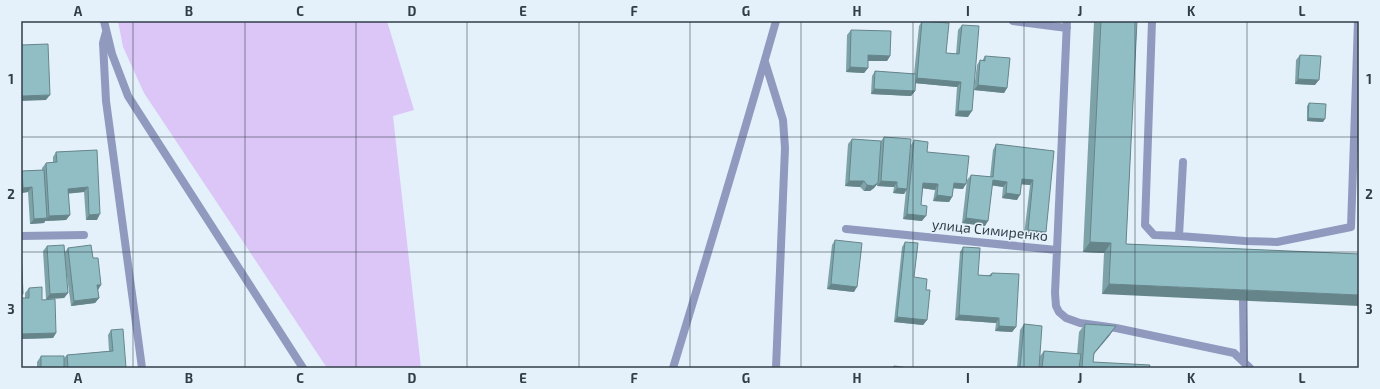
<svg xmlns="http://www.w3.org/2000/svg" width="1380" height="389" font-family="'Exo 2',sans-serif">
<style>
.green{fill:#dbc6f7}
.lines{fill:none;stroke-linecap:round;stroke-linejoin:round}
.lane{stroke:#909abf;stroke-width:8}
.street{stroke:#909abf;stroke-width:8}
.wall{fill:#7da3a9}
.shaded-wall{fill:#66858a}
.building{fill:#91bec5;stroke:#66858a}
.grid{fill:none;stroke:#313e48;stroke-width:1;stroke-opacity:0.55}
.labels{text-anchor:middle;stroke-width:3;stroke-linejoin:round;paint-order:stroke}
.street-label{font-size:14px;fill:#313e48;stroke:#e4f1fb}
.neatline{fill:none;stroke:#313e48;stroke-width:1.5}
.grid-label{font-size:13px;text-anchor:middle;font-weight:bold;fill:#313e48}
</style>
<rect width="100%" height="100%" fill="#e4f1fb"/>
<!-- green -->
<path class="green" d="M118,21H387L414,110L393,116L421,368H327L144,93L123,47Z"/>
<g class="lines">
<!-- lane -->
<path class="lane" d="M104,21L112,54L128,96L303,368
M1013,21L1067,28
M1152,21L1145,225L1154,235L1179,236
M1358,21L1356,81H1359
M106,32L103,43L106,101L142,368
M765,62L783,120L785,148L776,368
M1183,162L1179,236L1245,241L1277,242L1351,227L1356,81
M1057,250L1067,21
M1243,301L1244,362
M673,368C708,253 743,137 776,21"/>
<!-- street -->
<path class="street" d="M846,229L1057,250L1055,293L1056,306L1059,312L1066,318L1080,323L1116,328L1234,353L1250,368
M21,236L84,235"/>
</g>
<!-- wall -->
<path class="wall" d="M922,21L946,53L956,54L958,30L962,25L968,117L955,116L957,87L915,83V91L911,96L871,94L872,76L875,71L914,74L919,26Z
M1094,21H1137L1126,244L1359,254L1102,294L1104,253L1083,252Z
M851,30L890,56L887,61H868V68L864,73L846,72L847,35Z
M1300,55L1315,85L1295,84L1296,60Z
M985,56L1007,88L1004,93L974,90L977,65L980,60L982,61Z
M1309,103L1323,122L1307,121V106Z
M884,137L909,162L911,145L914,140L927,152L963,189L953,188L952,197L949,202L933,201L935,190L923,188L921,205L922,221L903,219L906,190L904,194L893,193L894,187L877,186V184L874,188L870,191H864L860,187L845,186L848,144L852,139L881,141Z
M996,144L1054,151L1042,237L1024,235L1030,185L1021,184L1017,200L1002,198L1003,187L992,185L985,226L962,223L967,180L971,175L990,177L993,150Z
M97,150V220H86L84,192L68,193L70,215L66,220L45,221L44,223L30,224L28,192L21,193V173L22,171L42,170V168L46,163L53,162V157L56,152Z
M835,240L854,292L827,289L832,245Z
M905,242L914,277L926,290L927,320L923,325L894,322L902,247Z
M47,246L65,252L68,248L93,258L98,290L99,298L95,303L71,306L65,262L68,293L64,298L46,299L43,251Z
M963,247L978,275H989L992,273L1016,327L1012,332L995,331L996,323L955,320L960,252Z
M29,288L42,300L56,333L53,338L21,339V298H25V293Z
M1024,324L1039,368H1017L1020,330Z
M1085,324L1110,335L1094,354L1093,362L1149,368H1039L1040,356L1044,351L1077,354L1079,332Z
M111,330L126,368H37V362L41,356L64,358L67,355L109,351L108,335Z"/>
<!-- shaded-wall -->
<path class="shaded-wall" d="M868,55L890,56L887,61H865Z
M850,67L868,68L864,73L846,72Z
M917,78L961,82L957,87L913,83Z
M1298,79L1319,80L1315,85L1295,84Z
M978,85L1007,88L1004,93L974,90Z
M874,89L915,91L911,96L871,94Z
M50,95L46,100L21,101V96Z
M958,111H972L968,117L955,116Z
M1308,118L1325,119L1323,122L1307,121Z
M1022,179L1033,180L1030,185L1018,184Z
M993,180L1007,182L1003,187L989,185Z
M849,181H864L860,187L845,186Z
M881,181L897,182L894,187L877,186Z
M878,183L874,188L870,191H864L867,185Z
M923,183L938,184L935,190L920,188Z
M954,183L966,184L963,189L950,188Z
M32,187L28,192L21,193V191L23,188Z
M88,187L84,192L65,194L68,189Z
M897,188L907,189L904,194L893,193Z
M1006,193L1020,195L1017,200L1002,198Z
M937,195L952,197L949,202L933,201Z
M100,214L97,220H86L89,215Z
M907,214L926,216L922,221L903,219Z
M70,215L66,220L45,221L49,216Z
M47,218L44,223L30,224L34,219Z
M966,218L988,221L985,226L962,223Z
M1028,230L1046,232L1042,237L1024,235Z
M1090,242L1111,243L1104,253L1083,252Z
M831,284L857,287L854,292L827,289Z
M1109,284L1359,295V306L1102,294Z
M97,285H101L98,290H93Z
M68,293L64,298L46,299L50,294Z
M99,298L95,303L71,306L74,301Z
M959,315L999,318L996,323L955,320Z
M897,317L927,320L923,325L894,322Z
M999,326L1016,327L1012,332L995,331Z
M1116,326L1110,335L1088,361L1094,353Z
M56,333L53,338L21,339V334Z"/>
<!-- building -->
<path class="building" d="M922,21L949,23L946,53L959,54L962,25L979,26L972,111H958L961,82L917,78Z
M1101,21H1137L1126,244L1359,254V295L1109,284L1111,243L1090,242Z
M851,30L891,31L890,56L868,55V68L850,67Z
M48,44L50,95L21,96V45Z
M1300,55L1321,56L1319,80L1298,79Z
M985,56L1010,58L1007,88L978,85L980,60L985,61Z
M875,71L916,74L915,91L874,89Z
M1309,103L1326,104L1325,119L1308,118Z
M884,137L911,139L907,189L897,188V182L881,181Z
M852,139L881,141L878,183L873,186L867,185L864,181H849Z
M914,140L928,142L927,152L969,156L966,184L954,183L952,197L937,195L938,184L923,183L921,205L927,206L926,216L907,214Z
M996,144L1054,151L1046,232L1028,230L1033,180L1022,179L1020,195L1006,193L1007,182L993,180L988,221L966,218L971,175L993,177Z
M97,150L100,214L89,215L88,187L68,189L70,215L49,216L46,163L57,162L56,152Z
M44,170L47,218L34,219L32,187L23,188L22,171Z
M835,240L862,243L857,287L831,284Z
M905,242L918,243L914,277L927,279L926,290H930L927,320L897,317Z
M64,245L68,293L50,294L47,246Z
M91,245L93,258H98L101,285H97L99,298L74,301L68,248Z
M963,247L980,248L978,275L991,276L992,273L1019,274L1016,327L999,326V318L959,315Z
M21,248L23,294H21Z
M42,287V300L55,299L56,333L21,334V298H29V288Z
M1024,324L1042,326L1039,368H1020Z
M1085,324L1116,326L1094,353L1093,362L1150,365L1149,368H1082Z
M123,329L126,368H68L67,355L113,351L111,330Z
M1044,351L1081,354L1079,368H1042Z
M41,356H64V368H41Z
M894,366L910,368H893Z"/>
<!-- grid -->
<path class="grid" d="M133,21V368M245,21V368M356,21V368M467,21V368M579,21V368M690,21V368M801,21V368M913,21V368M1024,21V368M1135,21V368M1247,21V368M21,137H1359M21,252H1359"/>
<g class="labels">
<!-- street labels -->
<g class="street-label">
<text transform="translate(990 230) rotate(6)" y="5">улица Симиренко</text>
</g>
</g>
<!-- border -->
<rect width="1380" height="389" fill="none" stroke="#e4f1fb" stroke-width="44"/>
<rect x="22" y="22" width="1336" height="345" class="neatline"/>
<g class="grid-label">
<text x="78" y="16">A</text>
<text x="189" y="16">B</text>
<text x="300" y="16">C</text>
<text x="412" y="16">D</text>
<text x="523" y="16">E</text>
<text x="634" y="16">F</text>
<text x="746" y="16">G</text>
<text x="857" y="16">H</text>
<text x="968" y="16">I</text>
<text x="1080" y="16">J</text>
<text x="1191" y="16">K</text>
<text x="1302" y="16">L</text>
<text x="11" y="84">1</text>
<text x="1369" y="84">1</text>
<text x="11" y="199">2</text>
<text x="1369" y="199">2</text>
<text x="11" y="314">3</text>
<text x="1369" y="314">3</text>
<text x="78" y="383">A</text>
<text x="189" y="383">B</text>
<text x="300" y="383">C</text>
<text x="412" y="383">D</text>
<text x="523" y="383">E</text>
<text x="634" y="383">F</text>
<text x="746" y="383">G</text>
<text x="857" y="383">H</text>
<text x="968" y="383">I</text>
<text x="1080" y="383">J</text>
<text x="1191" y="383">K</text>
<text x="1302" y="383">L</text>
</g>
</svg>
